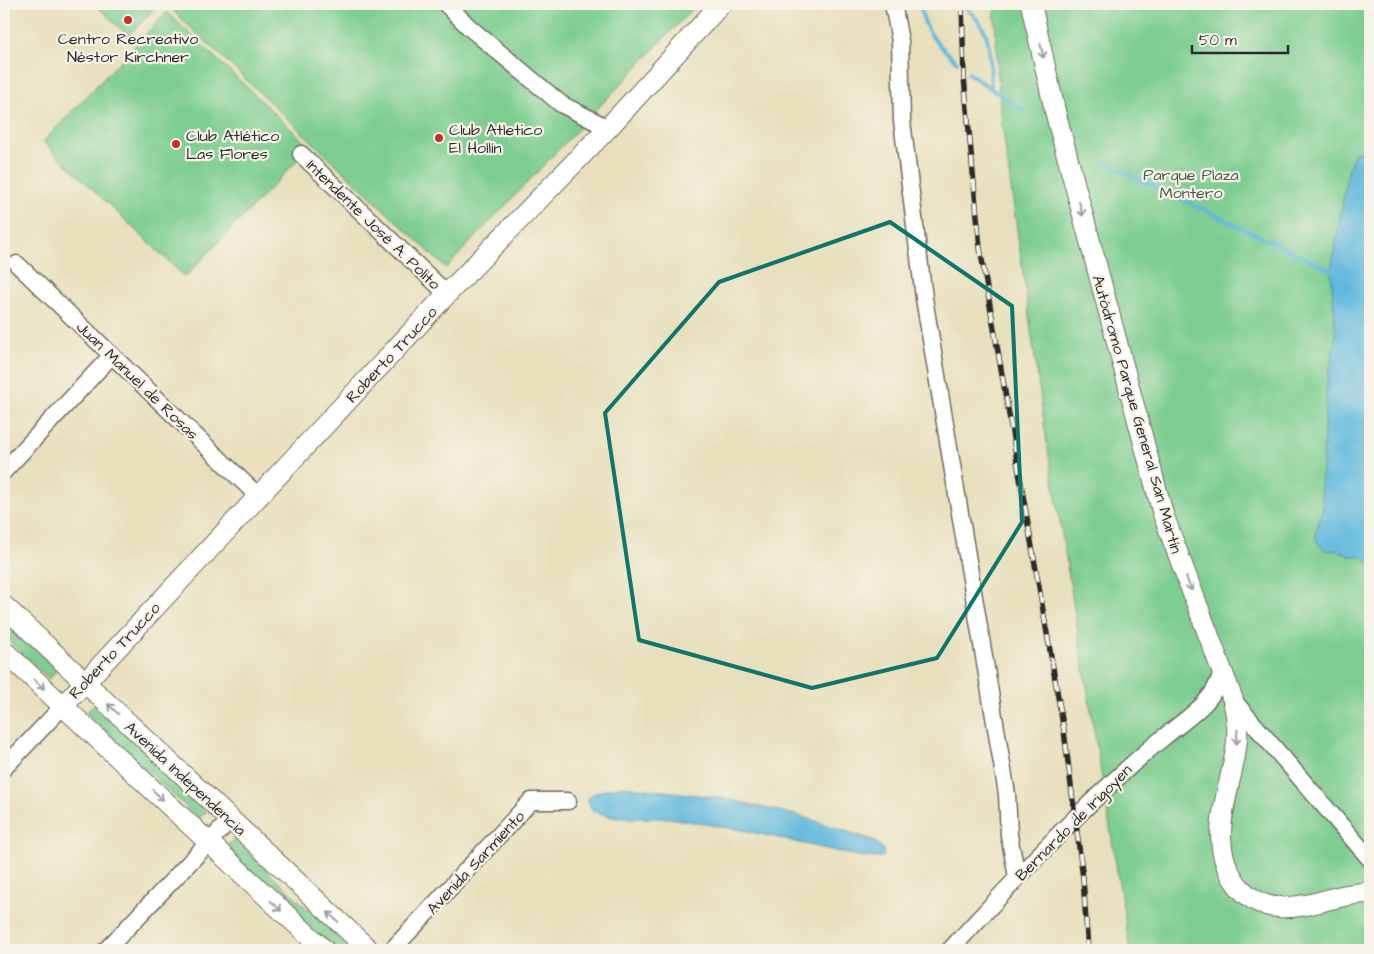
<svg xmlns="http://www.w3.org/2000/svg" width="1374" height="954" font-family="'Architects Daughter',sans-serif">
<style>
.green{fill:#7dce90;stroke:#547c5e}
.water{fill:#60b9dd;stroke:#467284}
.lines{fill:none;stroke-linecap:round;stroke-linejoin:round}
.stream{stroke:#60b9dd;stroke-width:4}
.minor-casing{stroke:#6d6a5e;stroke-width:19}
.major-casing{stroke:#6d6a5e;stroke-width:22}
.minor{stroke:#fff;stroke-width:16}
.major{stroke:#fff;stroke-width:20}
.rail-casing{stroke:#2b2b2b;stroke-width:5.5}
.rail{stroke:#f7f3e8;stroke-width:4;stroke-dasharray:11;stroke-linecap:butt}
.oneway{stroke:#a0a0a0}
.marked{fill:none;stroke:#0f766e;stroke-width:4;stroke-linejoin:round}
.poi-dot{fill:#c8321e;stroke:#f7f3e8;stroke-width:2}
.labels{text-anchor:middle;stroke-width:4.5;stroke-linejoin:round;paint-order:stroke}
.poi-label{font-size:16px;fill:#2b2b2b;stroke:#f7f3e8;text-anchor:start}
.park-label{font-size:16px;fill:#445c49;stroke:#f7f3e8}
.street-label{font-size:16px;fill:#2b2b2b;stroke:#f7f3e8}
</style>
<rect width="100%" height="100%" fill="#f7f3e8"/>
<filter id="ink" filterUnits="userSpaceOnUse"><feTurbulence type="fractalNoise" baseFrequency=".02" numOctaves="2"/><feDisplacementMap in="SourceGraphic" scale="10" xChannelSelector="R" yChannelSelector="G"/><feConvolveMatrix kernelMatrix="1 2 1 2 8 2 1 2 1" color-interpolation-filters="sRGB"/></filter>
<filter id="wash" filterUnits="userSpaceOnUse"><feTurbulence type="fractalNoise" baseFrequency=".0096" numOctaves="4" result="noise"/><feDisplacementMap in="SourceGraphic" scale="20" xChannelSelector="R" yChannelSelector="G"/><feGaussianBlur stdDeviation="1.12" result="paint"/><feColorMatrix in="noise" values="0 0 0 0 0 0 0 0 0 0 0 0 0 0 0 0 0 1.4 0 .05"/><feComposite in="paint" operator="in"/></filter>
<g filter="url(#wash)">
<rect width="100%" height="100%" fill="#e8e0bc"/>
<!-- green -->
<path class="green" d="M95,4H159L128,36Z
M175,4H697L446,268L171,9Z
M994,4H1370V950H1130L1046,437L1000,109Z
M167,12L310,147L185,277L43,142Z
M4,620L57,670L49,679L4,636Z
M94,704L207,811L199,819L86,713Z
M234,839L347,946L343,950H335L226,848Z"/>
<!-- water -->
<path class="water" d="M1356,151L1370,156V563L1360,556H1351L1340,551L1326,550L1318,543L1315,535L1323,508L1321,488L1327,384L1336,335L1331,270L1349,167Z
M623,786L722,798L800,816L873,840L883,849L884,856L876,858L857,856L747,831L669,818H616L592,811L587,798L596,792Z"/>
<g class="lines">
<!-- stream -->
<path class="stream" d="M920,4C925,34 935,41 957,62
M966,8C995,33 989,52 991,88
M968,73L1025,112
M1105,163L1331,270"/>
</g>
</g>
<g filter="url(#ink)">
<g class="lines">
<!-- minor casing -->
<g class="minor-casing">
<path id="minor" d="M446,4L470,28L561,104L608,128
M893,4L900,41L902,121L924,298L1007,794L1009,835L1017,877
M301,154L447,294
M17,264L258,496
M4,471L112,355
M1231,700H1233L1370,859
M4,768L63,706
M106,950L230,820
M392,950L531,801H568
M950,950C1019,876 1086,801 1164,737C1188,717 1216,702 1222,670"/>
</g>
<!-- major casing -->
<g class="major-casing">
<path id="major" d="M1031,4L1055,111L1163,514L1233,700C1237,717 1239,732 1236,749C1229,797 1204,845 1240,888C1251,900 1264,907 1280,907C1311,909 1339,892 1370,893
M4,606L369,950
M4,651L324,950
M63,706L447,294L608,128L721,4"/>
</g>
<!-- minor -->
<use href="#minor" class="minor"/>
<!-- major -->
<use href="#major" class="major"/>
<!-- rail casing -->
<g class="rail-casing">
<path id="rail" d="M962,4L964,77L980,248L1064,731L1083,878L1088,950"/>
</g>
<!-- rail -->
<use href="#rail" class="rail"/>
</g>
<!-- one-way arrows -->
<defs><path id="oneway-shaft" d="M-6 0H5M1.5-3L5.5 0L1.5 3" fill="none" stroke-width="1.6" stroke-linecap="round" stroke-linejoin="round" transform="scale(1.25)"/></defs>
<g class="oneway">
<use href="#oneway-shaft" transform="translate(1042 51) rotate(77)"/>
<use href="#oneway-shaft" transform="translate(1081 209) rotate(75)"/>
<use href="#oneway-shaft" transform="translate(1189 584) rotate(68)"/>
<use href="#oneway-shaft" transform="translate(39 684) rotate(43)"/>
<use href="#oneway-shaft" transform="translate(113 709) rotate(-137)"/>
<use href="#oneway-shaft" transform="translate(1237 737) rotate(94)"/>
<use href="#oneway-shaft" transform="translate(158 795) rotate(43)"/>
<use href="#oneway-shaft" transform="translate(276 906) rotate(43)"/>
<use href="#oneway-shaft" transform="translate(333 917) rotate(-137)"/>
</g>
</g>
<!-- marked area -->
<path class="marked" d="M890,222L1012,306L1022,522L937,658L812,688L639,640L605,413L719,282Z"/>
<!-- markers -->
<g class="poi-dot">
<circle cx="128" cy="20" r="5"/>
<circle cx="439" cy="138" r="5"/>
<circle cx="176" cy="144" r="5"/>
</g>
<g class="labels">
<!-- poi labels -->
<g class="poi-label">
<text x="128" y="44" text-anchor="middle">Centro Recreativo<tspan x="128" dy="18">Néstor Kirchner</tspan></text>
<text x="449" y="135">Club Atletico<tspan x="449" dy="18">El Hollín</tspan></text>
<text x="186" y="141">Club Atlético<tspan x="186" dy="18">Las Flores</tspan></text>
</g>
<!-- park labels -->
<g class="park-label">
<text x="1191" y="180">Parque Plaza<tspan x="1191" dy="18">Montero</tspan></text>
</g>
<!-- street labels -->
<g class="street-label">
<text transform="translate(374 224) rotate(44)" y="6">Intendente José A. Polito</text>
<text transform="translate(391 354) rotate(-47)" y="6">Roberto Trucco</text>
<text transform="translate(138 380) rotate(44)" y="6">Juan Manuel de Rosas</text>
<text transform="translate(1138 414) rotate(74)" y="6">Autódromo Parque General San Martín</text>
<text transform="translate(114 650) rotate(-47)" y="6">Roberto Trucco</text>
<text transform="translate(186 778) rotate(43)" y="6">Avenida Independencia</text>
<text transform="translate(1073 822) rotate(-45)" y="6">Bernardo de Irigoyen</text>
<text transform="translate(475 862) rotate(-47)" y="6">Avenida Sarmiento</text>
</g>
</g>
<!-- margin -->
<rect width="1374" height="954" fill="none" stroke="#f7f3e8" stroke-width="20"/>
<!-- scale -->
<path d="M1192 45v8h96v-8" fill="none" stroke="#2b2b2b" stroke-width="2.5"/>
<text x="1199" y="45" font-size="15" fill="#2b2b2b" stroke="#f7f3e8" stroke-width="4" paint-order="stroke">50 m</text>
</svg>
